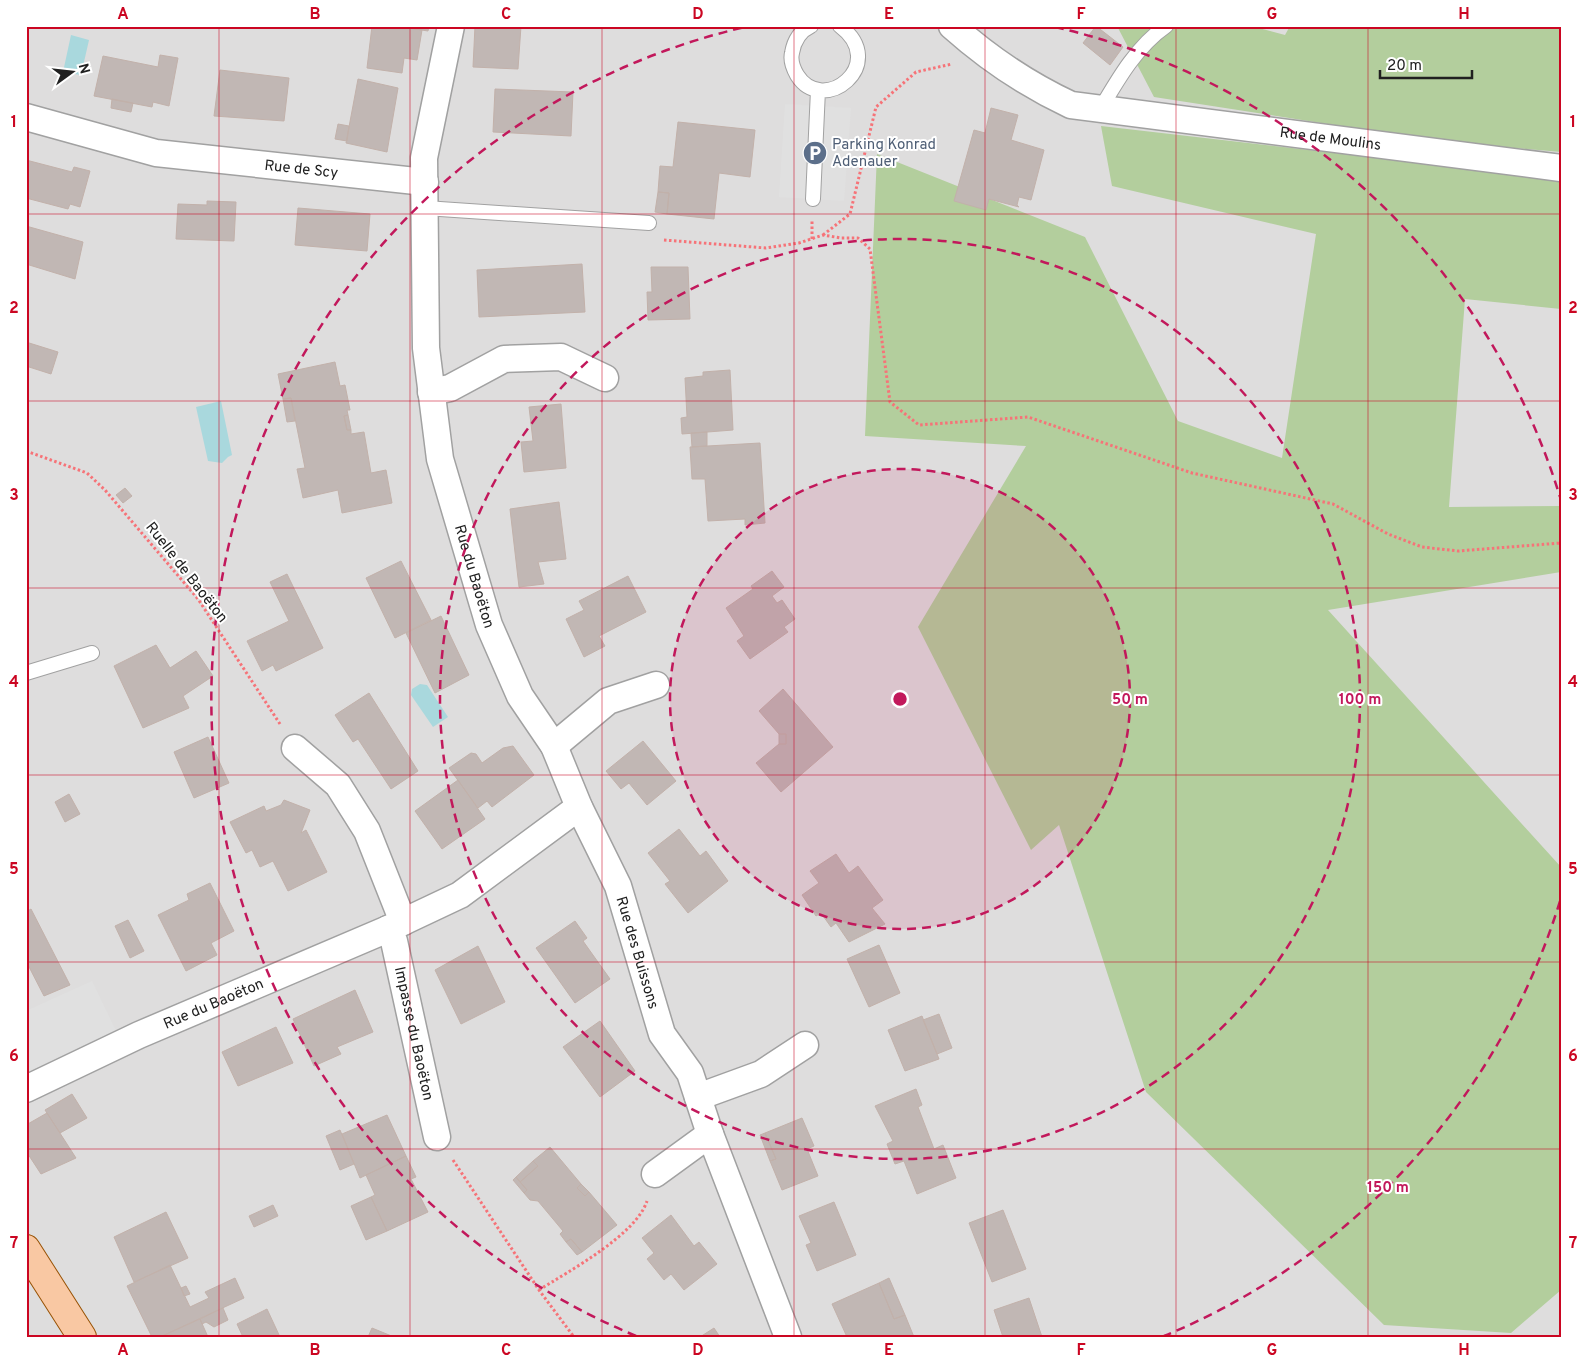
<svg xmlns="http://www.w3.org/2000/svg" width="1587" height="1363" font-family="Overpass,sans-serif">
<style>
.residential{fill:#dedddd}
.forest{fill:#b3ce9d}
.parking{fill:#e0e0e0}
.water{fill:#a9d8dd}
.building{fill:#c1b7b4;stroke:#c2b1aa}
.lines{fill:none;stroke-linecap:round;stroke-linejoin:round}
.service-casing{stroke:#a1a1a1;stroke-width:16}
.minor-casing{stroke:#a1a1a1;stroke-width:29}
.primary-casing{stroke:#985204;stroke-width:30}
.path{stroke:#f67378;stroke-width:3;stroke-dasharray:2.5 2.5;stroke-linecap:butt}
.service{stroke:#fff;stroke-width:14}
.minor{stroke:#fff;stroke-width:26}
.primary{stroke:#f9c8a3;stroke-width:28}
.grid{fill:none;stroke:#cb0622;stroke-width:1;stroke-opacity:0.55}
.ring{fill:none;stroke:#c2185b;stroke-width:2.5;stroke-dasharray:9 6}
.labels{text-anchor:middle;stroke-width:4;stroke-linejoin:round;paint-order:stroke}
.street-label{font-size:15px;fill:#202020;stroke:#fff}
.service-label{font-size:15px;fill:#4e5e75;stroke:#fff;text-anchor:start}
.centre{fill:#c2185b;stroke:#fff;stroke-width:2.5}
.ring-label{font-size:15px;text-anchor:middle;font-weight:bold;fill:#c2185b;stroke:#fff;stroke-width:4;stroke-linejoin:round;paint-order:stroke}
.neatline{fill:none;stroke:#cb0622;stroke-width:2}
.grid-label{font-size:16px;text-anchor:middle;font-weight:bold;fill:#cb0622}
</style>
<rect width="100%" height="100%" fill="#f0ece7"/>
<!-- residential -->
<path class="residential" d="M26,26H1561V1337H26Z"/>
<!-- forest -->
<path class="forest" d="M1117,26H1251L1285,35L1290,26H1561V152L1443,142L1154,97Z
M1101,126L1561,179V309L1465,299L1449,507L1561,506V572L1328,610L1561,867V1290L1511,1333L1384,1325L1146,1092L1059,825L1031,850L918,627L1026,446L865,436L877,154L1085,237L1178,421L1282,458L1316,234L1112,186Z"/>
<!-- parking -->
<path class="parking" d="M785,104L851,108L844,201L779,197Z
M92,981L116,1031L26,1074V1011Z"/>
<!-- water -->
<path class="water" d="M71,35L89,40L81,75L63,72Z
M221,401L232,455L228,457L222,463L208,461L196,407Z
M420,684L427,685L448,717L433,727L411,695L412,689Z"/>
<!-- building -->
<path class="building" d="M372,26H397L422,30L417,60L404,58L402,73L367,68Z
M397,26H429L428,31Z
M475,26H521L518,69L473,67Z
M1096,26L1123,47L1110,65L1083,43Z
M160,55L178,58L169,106L153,102L152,107L94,96L103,56L158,67Z
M220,70L289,78L284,121L214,116Z
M358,79L398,88L387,152L346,143Z
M495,89L573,92L571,136L493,132Z
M112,99L133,103L131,112L111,108Z
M991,108L1018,115L1011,140L1044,150L1031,200L1019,197L1017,205L1019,207L989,199L986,210L954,201L974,130L985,133Z
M678,122L755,130L750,177L719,173L714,219L667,214L669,193L658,192L660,166L673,167Z
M338,124L349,126L347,141L335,139Z
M26,160L72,172L74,167L90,171L80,207L70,204L68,209L26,198Z
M658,192L669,193L667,214L655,212Z
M207,201L236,202L234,241L176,239L178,204L207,205Z
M298,208L370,214L367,251L295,245Z
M26,226L83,242L75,279L26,264Z
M582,264L585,312L479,317L477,270Z
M651,267H688L690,319L648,320L647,292H652Z
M26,342L58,352L51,374L26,366Z
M335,362L340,386L345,385L350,410H347L348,415L344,416L347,430H351V434L364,432L371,473L386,470L392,503L342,513L338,490L303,498L297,469L305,468L291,398L283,399L278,374Z
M730,370L733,430L682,434L681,418L687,417L685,378L703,376V372Z
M291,398L295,421L287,422L283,399Z
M561,404L566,468L524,472L521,442L533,441L529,407Z
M348,415L351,430H347L344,416Z
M707,432V446L692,447L691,433Z
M760,443L765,523L745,525V519L708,521L705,479H692L690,447Z
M125,488L132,496L123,503L116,495Z
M559,502L566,559L538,562L544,584L519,587L510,509Z
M401,561L431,620L395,638L366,578Z
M772,571L784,587L772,596L777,603L782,600L795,619L784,627L788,632L750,659L737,641L744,636L726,608L753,589L751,586Z
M287,574L323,648L276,671L273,665L262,671L247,641L289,621L270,582Z
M628,576L646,612L599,636L605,646L584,657L566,619L584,610L579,601Z
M441,616L469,675L435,693L406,633Z
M156,645L170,668L196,651L213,676L183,696L189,708L143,728L114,666Z
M783,689L833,747L781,792L756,763L779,744H786V734H779L759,711Z
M369,693L418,771L391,789L358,739L353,742L335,715Z
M779,734H786V744H779Z
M208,737L229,783L194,798L174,752Z
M643,741L676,781L647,805L629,783L621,789L606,771Z
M513,746L534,775L492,807L487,801L478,808L449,768L471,753L476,754L482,763L503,748Z
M458,780L485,819L442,849L415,811Z
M69,794L80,814L65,822L55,802Z
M284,800L310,810L301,833L306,830L327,872L288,891L273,861L260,867L252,850L246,853L230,822L264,806L266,811L281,805Z
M679,829L700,856L706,851L728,881L688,913L665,884L670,881L648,853Z
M836,854L849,873L858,866L883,900L872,908L885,924L849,942L836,923L831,927L821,913L816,916L802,895L819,883L810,871Z
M210,883L234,931L211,943L217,955L186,971L158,915L189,900L187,894Z
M31,909L70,985L44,996L26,961V912Z
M128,920L144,951L130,958L115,926Z
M575,921L587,938L583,941L610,979L575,1003L536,948Z
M879,945L900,993L869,1007L847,959Z
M478,946L505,1002L461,1024L435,970Z
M355,990L373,1032L337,1047L341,1054L314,1066L293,1019Z
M939,1014L952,1048L937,1054L923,1020Z
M922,1016L939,1059L905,1071L888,1030Z
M600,1021L635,1071L600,1097L563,1047Z
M276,1027L293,1063L238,1086L222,1052Z
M916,1089L922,1105L918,1107L934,1149L943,1145L956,1178L917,1194L904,1161L895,1164L887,1144L893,1141L875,1106Z
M72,1094L87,1118L60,1133L45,1110Z
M47,1113L76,1158L41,1174L26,1151V1125Z
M387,1115L406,1156L360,1178L342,1134Z
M802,1118L814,1146L807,1149L818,1176L782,1190L770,1161L776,1159L765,1133Z
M340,1130L354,1164L340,1170L326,1136Z
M765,1133L776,1159L770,1161L760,1135Z
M550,1147L581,1184L577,1188L585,1196L589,1192L617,1225L582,1252L571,1239L566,1242L560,1234L563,1231L538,1201L530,1200L524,1193L527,1190L520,1182L538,1166L533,1161Z
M406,1156L416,1177L411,1179L428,1212L387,1231L371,1197L375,1195L366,1175Z
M533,1161L538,1166L520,1182L516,1177Z
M516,1177L527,1190L524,1193L513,1180Z
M581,1184L589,1192L585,1196L577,1188Z
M371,1197L387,1231L366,1240L351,1206Z
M834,1202L856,1255L817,1271L806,1245L811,1243L799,1216Z
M273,1205L278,1216L254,1227L249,1216Z
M1003,1210L1026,1269L992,1282L969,1223Z
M166,1212L188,1258L134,1282L114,1237Z
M671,1215L694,1246L699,1242L717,1264L684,1290L671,1274L664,1280L647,1259L654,1253L642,1238Z
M571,1239L582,1252L577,1255L566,1242Z
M170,1265L190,1307L209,1298L205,1292L235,1278L244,1298L160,1337H152L127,1286Z
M889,1278L905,1315L894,1319L879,1283Z
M879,1283L894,1319L905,1315L914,1337H847L832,1304Z
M186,1286L190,1294L184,1296L181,1288Z
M1029,1298L1042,1337H1003L994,1310Z
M223,1308L228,1320L214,1327L206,1322L202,1324L200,1319Z
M267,1309L280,1337H243L237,1324Z
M200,1319L208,1337H160Z
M372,1328L394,1337H368Z
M714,1328L720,1337H700Z"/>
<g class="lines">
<!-- service casing -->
<g class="service-casing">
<path id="service" d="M811,26C800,31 794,41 792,53C790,61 793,68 797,75C823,117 890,64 840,26
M1101,108C1118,79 1137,46 1166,26
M813,199L818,90
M425,208L649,223
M26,673L92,653"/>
</g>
<!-- minor casing -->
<g class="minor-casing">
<g id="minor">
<path id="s1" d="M451,26L424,158L426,348L440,459L489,625L520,696L554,746L579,807L618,886L662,1034L690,1073L710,1134L788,1337"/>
<path id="s2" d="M952,26C989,59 1026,84 1071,105L1561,168"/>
<path id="s3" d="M26,117L156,153L425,182"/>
<path d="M431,392L450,388L504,359L561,357L605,378"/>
<path d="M554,746L608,701L656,685"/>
<path d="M295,748L338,785L367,831L403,922"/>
<path id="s4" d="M388,929L394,941L437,1137"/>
<path id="s5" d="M26,1089L139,1035L388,929L460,895L579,807"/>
<path d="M698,1097L761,1074L805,1045"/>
<path d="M655,1174L710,1134"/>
</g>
</g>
<!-- primary casing -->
<g class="primary-casing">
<path id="primary" d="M26,1249L82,1337"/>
</g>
<!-- path -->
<path class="path" d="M823,235L850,214L876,107L916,72L952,64
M812,239V220
M664,240L766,248L799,243L823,235L841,238H858L870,249L890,402L919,425L1028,417L1192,473L1333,504L1388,534L1422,547L1458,551L1561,543
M26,451L87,473L105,490L198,599L280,724
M453,1160L539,1290L574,1337
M539,1290C569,1271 636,1235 647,1201"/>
<!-- service -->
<use href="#service" class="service"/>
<!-- minor -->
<use href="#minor" class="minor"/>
<!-- primary -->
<use href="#primary" class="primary"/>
</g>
<!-- grid -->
<path class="grid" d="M219,26V1337M410,26V1337M602,26V1337M794,26V1337M985,26V1337M1176,26V1337M1368,26V1337M26,214H1561M26,401H1561M26,588H1561M26,775H1561M26,962H1561M26,1149H1561"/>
<!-- distance rings -->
<circle cx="900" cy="699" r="230" fill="#c2185b" fill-opacity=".12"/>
<g class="ring">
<circle cx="900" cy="699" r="230"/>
<circle cx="900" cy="699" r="460"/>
<path d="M1560 901A690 690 0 0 1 1164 1336M636 1336A690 690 0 0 1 745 27M1055 27A690 690 0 0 1 1560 497"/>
</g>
<!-- icons -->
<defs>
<g id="parking-disc" transform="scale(1.25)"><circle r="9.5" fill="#5c6f8a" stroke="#fff"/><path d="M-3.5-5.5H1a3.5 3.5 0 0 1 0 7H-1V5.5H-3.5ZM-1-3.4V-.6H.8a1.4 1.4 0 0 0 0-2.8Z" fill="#fff"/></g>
</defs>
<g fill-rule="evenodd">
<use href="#parking-disc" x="815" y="153"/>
</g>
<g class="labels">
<!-- street labels -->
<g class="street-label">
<text dy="5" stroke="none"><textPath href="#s2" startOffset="405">Rue de Moulins</textPath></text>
<text dy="5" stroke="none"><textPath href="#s3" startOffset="281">Rue de Scy</textPath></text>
<text transform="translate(187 572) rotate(52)" y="5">Ruelle de Baoëton</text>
<text dy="5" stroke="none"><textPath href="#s1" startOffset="559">Rue du Baoëton</textPath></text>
<text dy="5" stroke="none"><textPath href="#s1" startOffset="971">Rue des Buissons</textPath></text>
<text dy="5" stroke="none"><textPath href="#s5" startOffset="206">Rue du Baoëton</textPath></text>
<text dy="5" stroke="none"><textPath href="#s4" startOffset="108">Impasse du Baoëton</textPath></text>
</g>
<!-- service labels -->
<g class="service-label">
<text x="832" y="149">Parking Konrad<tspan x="832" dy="17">Adenauer</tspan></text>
</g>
</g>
<circle cx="900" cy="699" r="8" class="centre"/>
<g class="ring-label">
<text x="1130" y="704">50 m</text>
<text x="1360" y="704">100 m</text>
<text x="1388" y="1192">150 m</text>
</g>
<!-- border -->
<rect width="1587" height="1363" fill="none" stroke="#ffffff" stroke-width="55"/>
<!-- north arrow -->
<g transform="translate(72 72) rotate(75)" stroke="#ffffff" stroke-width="4" paint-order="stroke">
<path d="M0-4L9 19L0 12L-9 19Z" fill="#202020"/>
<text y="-8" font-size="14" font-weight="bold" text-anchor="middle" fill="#202020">N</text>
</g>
<!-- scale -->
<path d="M1380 70v8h92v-8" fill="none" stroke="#202020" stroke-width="2.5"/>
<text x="1387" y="70" font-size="15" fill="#202020" stroke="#ffffff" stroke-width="4" paint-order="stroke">20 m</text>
<rect x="28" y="28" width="1532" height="1308" class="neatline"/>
<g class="grid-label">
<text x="123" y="19">A</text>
<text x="315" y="19">B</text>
<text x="506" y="19">C</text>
<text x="698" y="19">D</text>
<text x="889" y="19">E</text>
<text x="1081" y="19">F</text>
<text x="1272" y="19">G</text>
<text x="1464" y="19">H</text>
<text x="14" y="127">1</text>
<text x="1573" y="127">1</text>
<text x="14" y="313">2</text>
<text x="1573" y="313">2</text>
<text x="14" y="500">3</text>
<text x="1573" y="500">3</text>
<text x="14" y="687">4</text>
<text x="1573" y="687">4</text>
<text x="14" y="874">5</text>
<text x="1573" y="874">5</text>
<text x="14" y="1061">6</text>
<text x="1573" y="1061">6</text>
<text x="14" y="1248">7</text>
<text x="1573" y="1248">7</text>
<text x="123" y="1355">A</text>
<text x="315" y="1355">B</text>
<text x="506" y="1355">C</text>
<text x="698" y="1355">D</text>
<text x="889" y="1355">E</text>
<text x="1081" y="1355">F</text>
<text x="1272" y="1355">G</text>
<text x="1464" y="1355">H</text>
</g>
</svg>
